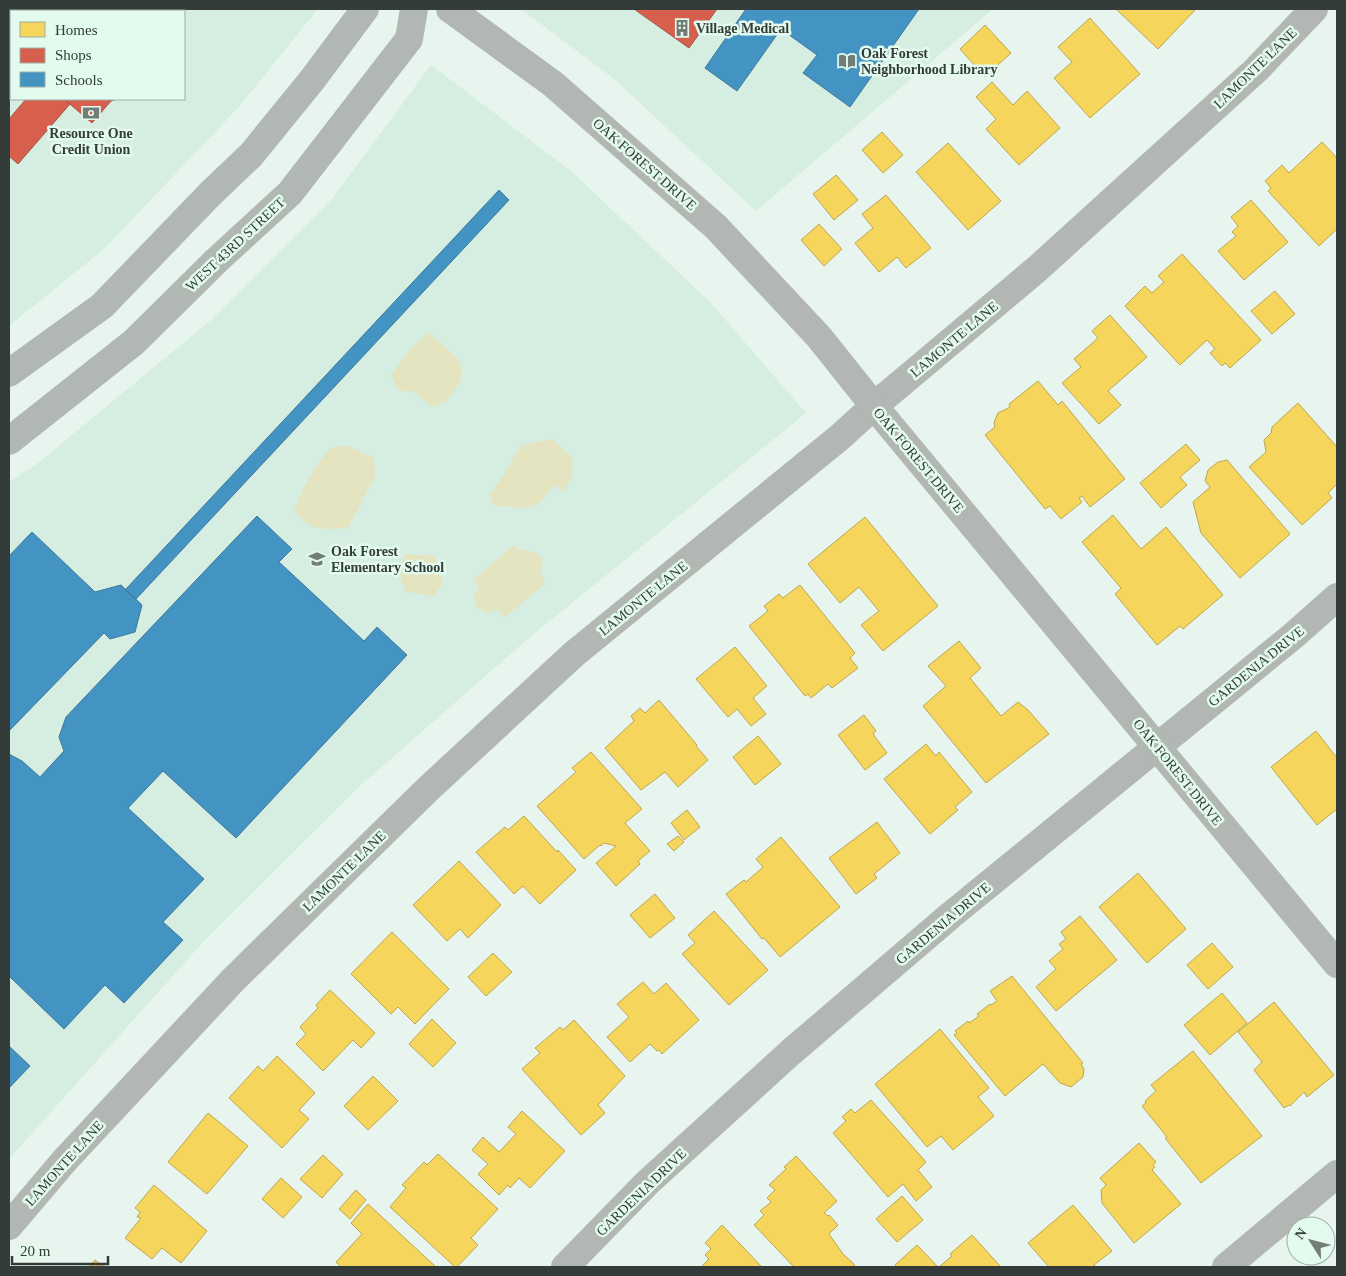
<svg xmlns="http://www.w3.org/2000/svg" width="1346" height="1276" font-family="Georgia,serif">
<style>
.built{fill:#d6ede1;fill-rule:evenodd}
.green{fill:#e4e4c0}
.homes{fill:#f6d55c;stroke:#bca751}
.shops{fill:#d6604d;stroke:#a55547}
.schools{fill:#4393c3;stroke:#3e7999}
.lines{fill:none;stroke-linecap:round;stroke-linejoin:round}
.minor{stroke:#b2b7b3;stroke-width:28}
.tertiary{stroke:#b2b7b3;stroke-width:28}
.secondary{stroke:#b1b7b2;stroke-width:28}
.labels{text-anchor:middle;stroke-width:5;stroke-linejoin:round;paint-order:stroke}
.poi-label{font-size:14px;font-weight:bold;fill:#333c38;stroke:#e3faee;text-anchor:start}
.street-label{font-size:14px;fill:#333c38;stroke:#e3faee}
</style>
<rect width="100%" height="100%" fill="#e8f5ee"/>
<!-- built -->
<path class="built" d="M9,9H318L238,108L104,249L9,326ZM11,11H184V99H11Z
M521,9H993L756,211L613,78Z
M431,65L570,170L710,302L806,413L530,637L360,786L204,941L9,1159V482L38,463L211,320L331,200Z"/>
<!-- green -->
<path class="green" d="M429,333L450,351L461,364V381L447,401L432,407L413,391H399L391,375L411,348Z
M553,439L573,459L571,478L564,491L554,485L540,503L528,508L493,506L490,495L508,468L521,445Z
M348,446L374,458L375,476L348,528C325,530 310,531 294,511C303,486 315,466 331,447Z
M514,545L519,550C537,549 547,556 540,575L546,583L504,618L498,609L488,613L477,607L474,598L478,587L473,580Z
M406,554L434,556L443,582L434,596L406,592L397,569Z"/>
<!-- homes -->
<path class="homes" d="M1116,9H1196L1158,49Z
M1090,18L1140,74L1090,118L1054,78L1072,62L1058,47Z
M985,25L1011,53L985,77L960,49Z
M992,82L1013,105L1027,91L1060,128L1019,165L986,129L996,119L976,97Z
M882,132L903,155L883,173L862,150Z
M1322,142L1337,158V229L1319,246L1268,191L1271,188L1265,181L1282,165L1289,173Z
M948,143L1001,201L968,230L916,172Z
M836,175L858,200L834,220L813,194Z
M886,195L931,248L906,268L897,257L879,272L855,243L873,228L862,214Z
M1251,200L1288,242L1244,280L1218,251L1236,236L1232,232L1238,226L1231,217Z
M819,224L842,249L824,266L801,240Z
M1182,254L1261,340L1230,368L1225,363L1222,366L1210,353L1215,349L1207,340L1180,365L1125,306L1145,286L1152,293L1164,282L1158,276Z
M1275,291L1295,314L1272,334L1251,311Z
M1110,315L1147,357L1108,391L1121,405L1099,424L1062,383L1081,367L1074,359L1098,338L1092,331Z
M1038,381L1058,405L1062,401L1125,479L1090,507L1082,496L1079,498L1082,502L1061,519L1050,506L1045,509L985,435L995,427L994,422L998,413L1010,407L1009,404Z
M1298,403L1337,447V484L1328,493L1332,498L1302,525L1249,467L1266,452L1264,440L1271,433L1272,427Z
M1186,444L1200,460L1180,477L1187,485L1161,508L1140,483Z
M1227,460L1290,534L1240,578L1201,533L1193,502L1210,487L1205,481L1208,470L1218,462Z
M1113,515L1141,549L1166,527L1223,595L1183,629L1180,626L1157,645L1115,594L1121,588L1082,542Z
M865,517L938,606L883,651L861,625L879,611L859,587L840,603L808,564Z
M800,585L855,653L850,658L858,668L832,688L828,684L811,698L808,694L805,696L749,626L768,611L764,606L779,594L783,598Z
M959,641L981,668L970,678L1001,716L1018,702L1028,710L1049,734L986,783L923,706L946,686L928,666Z
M735,647L767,686L753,698L766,714L751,726L737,709L728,717L696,679Z
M659,700L697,745L696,746L708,760L678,787L665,772L641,790L605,748L634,721L631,716L640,708L645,713Z
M864,715L876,731L873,734L887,753L865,770L838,735Z
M1316,731L1337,758V809L1317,825L1271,767Z
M758,736L781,764L755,785L733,757Z
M926,744L936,756L939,752L972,792L955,807L958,810L930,834L884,779Z
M591,752L642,809L625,823L650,851L638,861L640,864L616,886L596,863L616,846L604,843L601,846L600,845L584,859L537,806L576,772L572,768Z
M687,810L700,827L684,840L671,823Z
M524,816L557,852L558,850L576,870L540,904L523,886L514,894L476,852L505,827L508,830Z
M877,822L900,853L874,874L877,878L856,894L829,858Z
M678,836L684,842L674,851L667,844Z
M781,837L840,907L780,957L764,938L762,939L726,894L744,880L746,882L763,867L756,859Z
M459,861L501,905L468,938L460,929L447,941L413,905Z
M1138,873L1186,929L1147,963L1099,907Z
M655,894L675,918L650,938L630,915Z
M714,911L768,970L729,1005L682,954L695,943L688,935Z
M1080,916L1117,960L1056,1011L1036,987L1056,969L1049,961L1063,949L1059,944L1066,939L1061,932Z
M392,932L449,989L415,1024L398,1007L391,1014L351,974Z
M1212,943L1233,967L1208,989L1187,965Z
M493,953L512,972L486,996L468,977Z
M1012,976L1083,1063L1081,1064L1084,1069L1083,1077L1071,1087L1060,1083L1043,1064L1005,1096L954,1035L957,1033L955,1031L968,1021L969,1023L979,1016L977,1014L990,1004L991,1005L997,1001L990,991Z
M643,982L654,994L666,983L699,1020L662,1054L659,1050L657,1051L650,1044L630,1062L607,1037L629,1017L617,1004Z
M330,990L375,1033L361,1048L353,1040L323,1071L296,1044L306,1034L300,1027L318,1008L316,1005Z
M1222,993L1247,1023L1210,1055L1184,1025Z
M1274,1002L1334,1075L1307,1097L1304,1092L1290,1106L1289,1105L1284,1108L1254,1070L1262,1062L1238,1032Z
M432,1019L456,1043L433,1067L409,1044Z
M574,1020L625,1076L598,1105L605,1113L581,1135L522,1069L540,1053L535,1048L560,1027L563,1030Z
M940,1029L989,1088L978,1097L994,1116L953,1150L941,1136L927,1147L875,1084Z
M1193,1051L1262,1136L1201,1183L1165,1138L1167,1137L1142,1106L1146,1103L1145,1101L1156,1091L1151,1085Z
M277,1056L315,1093L299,1110L309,1119L282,1148L229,1098L258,1066L263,1071Z
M373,1076L398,1101L368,1130L344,1106Z
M871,1100L926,1162L918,1170L932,1187L916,1201L903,1184L888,1197L833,1133L846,1121L842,1117L851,1109L855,1113Z
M522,1111L565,1151L530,1188L519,1178L510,1188L508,1185L499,1195L478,1174L488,1164L472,1150L483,1137L499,1152L516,1134L508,1127Z
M208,1113L248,1146L207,1194L168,1162Z
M1139,1143L1156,1162L1153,1165L1155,1167L1152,1170L1181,1204L1134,1243L1102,1203L1101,1190L1106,1185L1100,1178Z
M438,1154L498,1209L471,1238L478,1245L457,1267H455L390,1207L406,1188L402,1185L424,1162L427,1165Z
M323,1155L343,1174L322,1198L300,1179Z
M796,1156L837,1201L824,1213L828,1216L829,1215L838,1225L829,1234L843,1254L855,1265L852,1267H794L754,1225L764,1215L760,1211L771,1202L767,1198L775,1190L769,1185L786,1169L784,1167Z
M281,1178L302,1197L283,1218L262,1199Z
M154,1185L207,1231L181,1263L162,1248L152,1259L125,1238L141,1218L137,1217L140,1212L135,1208Z
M356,1190L366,1200L350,1219L339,1209Z
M902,1196L923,1220L897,1242L876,1219Z
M368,1204L436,1267H341L336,1262L362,1234L351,1223Z
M1073,1205L1112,1251L1094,1265L1096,1267H1049L1028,1243Z
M722,1225L761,1266L760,1267H701L709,1259L705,1255L711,1249L705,1243Z
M972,1235L1001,1267H939L952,1256L950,1254Z
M917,1245L938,1267H897L895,1265Z
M95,1260L104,1267H89Z"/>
<!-- shops -->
<path class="shops" d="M48,9H105L108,11H46Z
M634,9H717L689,48Z
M26,99H64L70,104L18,164L9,156V119Z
M64,99H116L111,101L92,123Z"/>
<!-- schools -->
<path class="schools" d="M746,9H919L850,107L803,73L817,55L781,29L737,91L705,68Z
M499,190L509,200L136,599L125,590Z
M257,516L292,549L279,562L364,641L377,627L407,655L236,838L163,771L128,808L204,879L163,922L183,940L124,1003L105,985L64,1029L9,976V754L22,761L40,777L64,751L59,737L66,717Z
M32,532L95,592L121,585L142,605L135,632L110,639L104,633L9,731V556Z
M9,1046L30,1066L9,1088Z"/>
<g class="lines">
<!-- minor -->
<path class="minor" d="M9,1226L65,1160L233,980L428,789L574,654L840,437L874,406L1037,269L1256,70L1314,9
M565,1267L647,1183L791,1052L951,915L1293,636L1337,597
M1226,1267L1337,1174"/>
<!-- tertiary -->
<path class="tertiary" d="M450,9L553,84L716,227L819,337L874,406L1337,964"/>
<!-- secondary -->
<path class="secondary" d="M9,373L102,306L211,193L251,155L312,80L365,9
M9,441L134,342L217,260L290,193L409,39L414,9"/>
</g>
<!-- icons -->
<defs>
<g id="building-bare" transform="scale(1.35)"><path d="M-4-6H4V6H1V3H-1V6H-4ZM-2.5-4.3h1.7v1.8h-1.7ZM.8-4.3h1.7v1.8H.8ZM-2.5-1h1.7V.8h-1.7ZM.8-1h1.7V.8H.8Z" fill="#727d78" stroke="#e3faee" stroke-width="2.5" paint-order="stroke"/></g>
<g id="library-bare" transform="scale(1.35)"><path d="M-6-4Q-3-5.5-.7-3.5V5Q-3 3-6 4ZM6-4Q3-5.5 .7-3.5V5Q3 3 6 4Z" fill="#727d78" stroke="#e3faee" stroke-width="2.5" paint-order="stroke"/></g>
<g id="bank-bare" transform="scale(1.35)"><path d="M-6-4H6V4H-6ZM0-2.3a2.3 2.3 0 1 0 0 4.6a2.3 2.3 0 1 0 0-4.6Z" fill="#727d78" stroke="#e3faee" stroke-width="2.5" paint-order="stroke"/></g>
<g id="school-bare" transform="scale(1.35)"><path d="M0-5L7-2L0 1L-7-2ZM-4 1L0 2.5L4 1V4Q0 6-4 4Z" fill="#727d78" stroke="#e3faee" stroke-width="2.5" paint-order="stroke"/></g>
</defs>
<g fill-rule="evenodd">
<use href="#building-bare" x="682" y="28"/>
<use href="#library-bare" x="847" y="61"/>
<use href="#bank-bare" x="91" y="113"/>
<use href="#school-bare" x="317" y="559"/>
</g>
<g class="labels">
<!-- poi labels -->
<g class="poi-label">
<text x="696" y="33">Village Medical</text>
<text x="861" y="58">Oak Forest<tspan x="861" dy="16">Neighborhood Library</tspan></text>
<text x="91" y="138" text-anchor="middle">Resource One<tspan x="91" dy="16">Credit Union</tspan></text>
<text x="331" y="556">Oak Forest<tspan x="331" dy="16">Elementary School</tspan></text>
</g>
<!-- street labels -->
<g class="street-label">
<text transform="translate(1255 68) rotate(-44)" y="5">LAMONTE LANE</text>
<text transform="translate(645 164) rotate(41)" y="5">OAK FOREST DRIVE</text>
<text transform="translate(235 244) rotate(-43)" y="5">WEST 43RD STREET</text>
<text transform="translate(954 339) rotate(-40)" y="5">LAMONTE LANE</text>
<text transform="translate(919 460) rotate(50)" y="5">OAK FOREST DRIVE</text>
<text transform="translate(643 598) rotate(-39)" y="5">LAMONTE LANE</text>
<text transform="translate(1256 666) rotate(-39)" y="5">GARDENIA DRIVE</text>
<text transform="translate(1178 772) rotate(51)" y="5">OAK FOREST DRIVE</text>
<text transform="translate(344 871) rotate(-44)" y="5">LAMONTE LANE</text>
<text transform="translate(943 923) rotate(-40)" y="5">GARDENIA DRIVE</text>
<text transform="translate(64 1163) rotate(-48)" y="5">LAMONTE LANE</text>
<text transform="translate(641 1192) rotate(-44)" y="5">GARDENIA DRIVE</text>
</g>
</g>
<!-- border -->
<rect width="1346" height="1276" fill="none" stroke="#333c38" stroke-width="20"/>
<!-- legend -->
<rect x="10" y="10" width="175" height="90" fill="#e3faee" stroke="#9daea5"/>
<rect x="20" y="22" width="25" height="15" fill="#f6d55c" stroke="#9daea5"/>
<text x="55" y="35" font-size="15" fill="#333c38">Homes</text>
<rect x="20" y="48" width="25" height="15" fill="#d6604d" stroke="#9daea5"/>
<text x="55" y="60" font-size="15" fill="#333c38">Shops</text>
<rect x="20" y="72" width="25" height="15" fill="#4393c3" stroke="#9daea5"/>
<text x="55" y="85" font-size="15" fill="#333c38">Schools</text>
<!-- north arrow -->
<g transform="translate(1311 1241) rotate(306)"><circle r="24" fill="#e3faee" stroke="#9daea5"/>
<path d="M0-4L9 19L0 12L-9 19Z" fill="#727d78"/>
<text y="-8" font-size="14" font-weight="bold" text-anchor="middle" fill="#333c38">N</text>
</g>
<!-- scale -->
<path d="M12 1256v8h96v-8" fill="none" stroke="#333c38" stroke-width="2.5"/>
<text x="20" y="1256" font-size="15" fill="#333c38" stroke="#e3faee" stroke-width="4" paint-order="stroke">20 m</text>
</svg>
